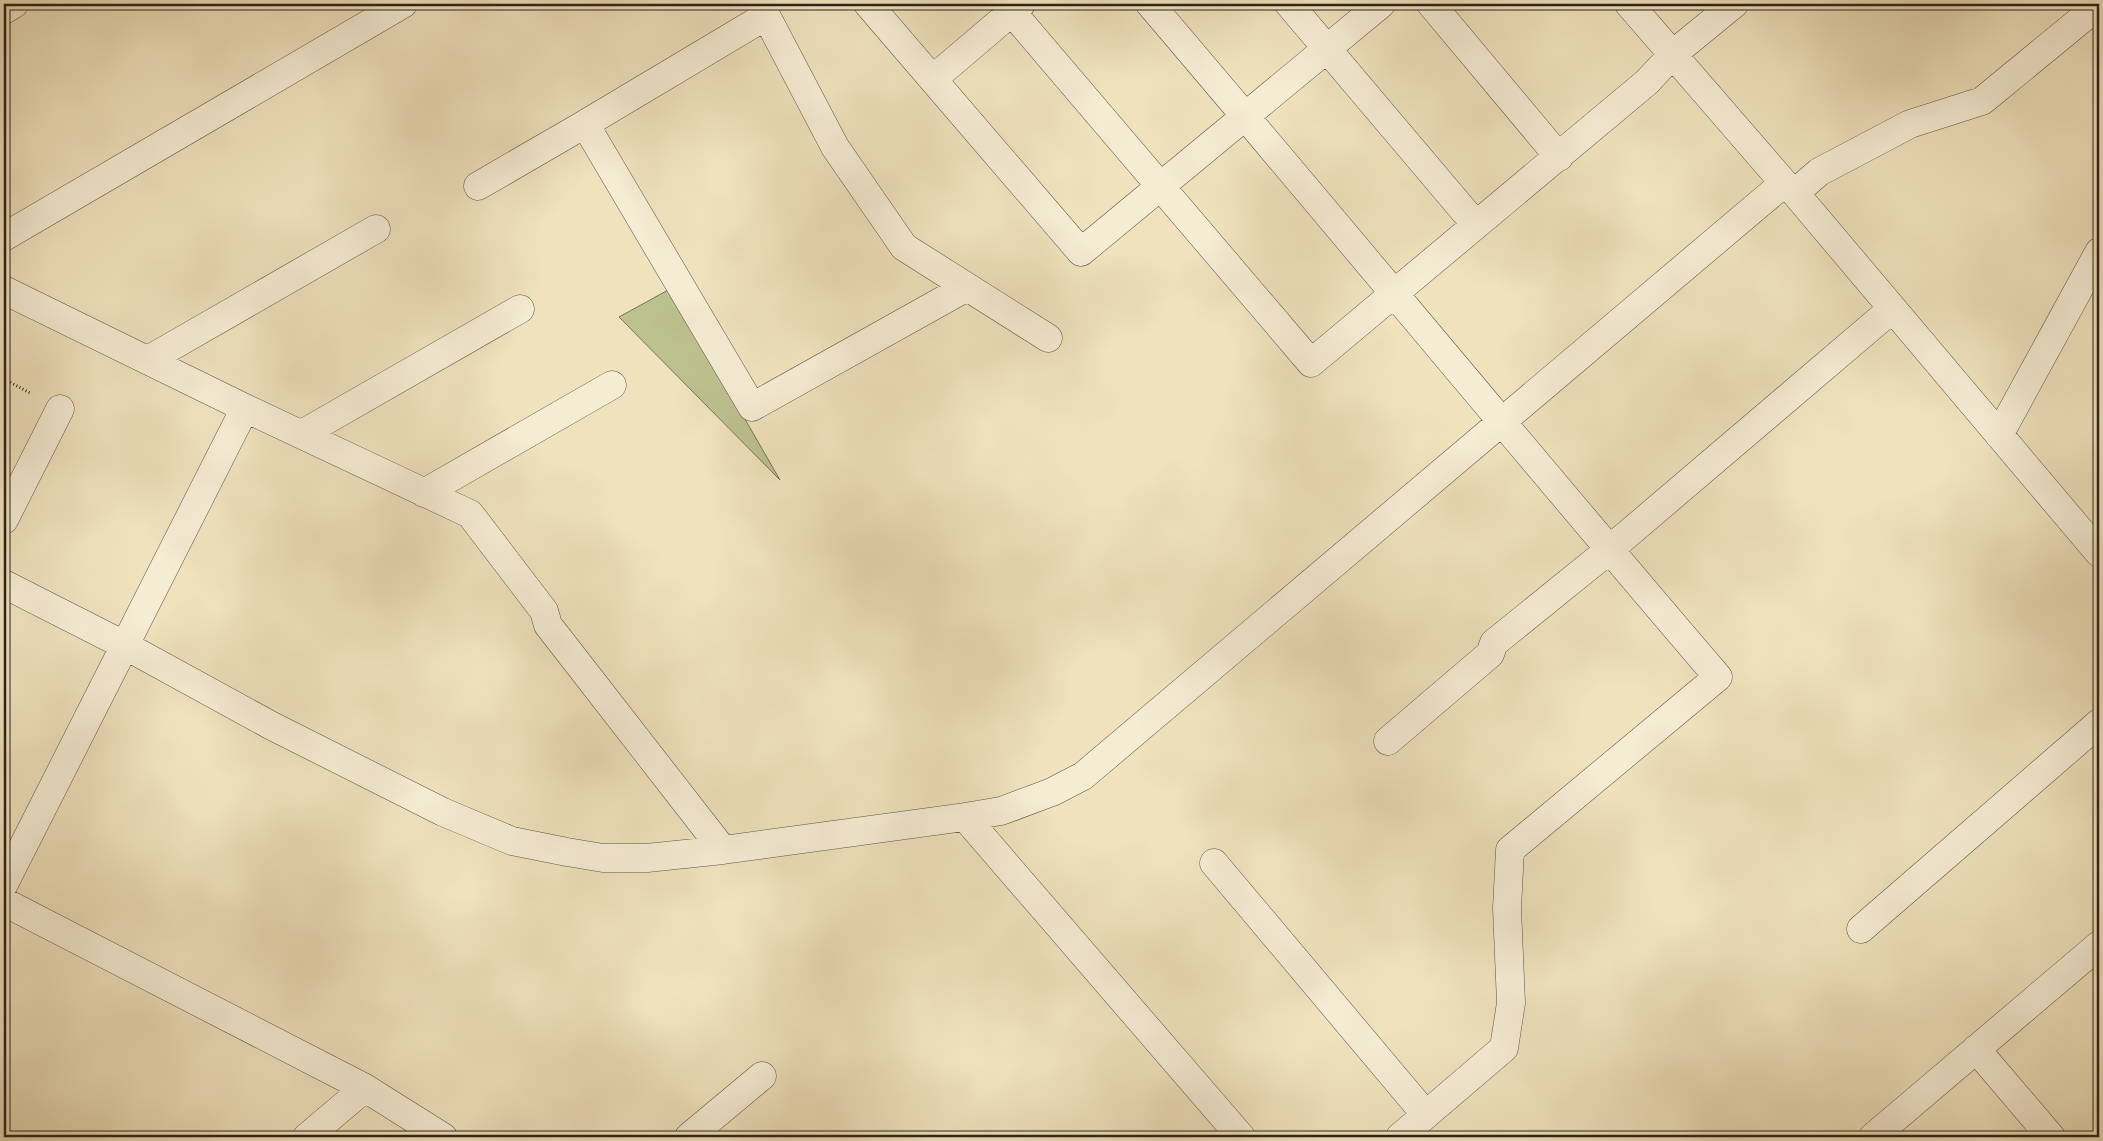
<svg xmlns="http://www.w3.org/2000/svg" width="2103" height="1141" font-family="'IM FELL Great Primer',serif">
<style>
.green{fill:#bcc28f;stroke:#767254}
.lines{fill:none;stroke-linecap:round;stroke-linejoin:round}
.minor-casing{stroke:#5f5241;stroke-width:29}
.path{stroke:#2f2218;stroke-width:3;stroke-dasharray:1 2.5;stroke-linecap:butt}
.minor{stroke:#f5ecd4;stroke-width:28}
</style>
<rect width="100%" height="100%" fill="#efe2bd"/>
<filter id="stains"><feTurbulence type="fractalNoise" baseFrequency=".004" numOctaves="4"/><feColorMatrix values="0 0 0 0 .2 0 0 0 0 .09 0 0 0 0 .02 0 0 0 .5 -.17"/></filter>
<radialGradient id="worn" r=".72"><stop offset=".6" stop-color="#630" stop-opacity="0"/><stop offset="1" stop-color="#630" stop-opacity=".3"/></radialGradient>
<!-- green -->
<path class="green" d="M670,289L780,480L619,317Z"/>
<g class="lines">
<!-- minor casing -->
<g class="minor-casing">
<path id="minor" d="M760,4L835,147L904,247L1048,338
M868,4L1081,252L1381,4
M1005,4L1311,363L1647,82L1673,54L1734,4
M1150,4C1340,227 1527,454 1718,677L1510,850L1507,908L1511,1003L1504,1048L1400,1137
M1289,4L1476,225
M1431,4L1559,157
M1629,4L1784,183L1795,193L2099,553
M4,10L14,4
M766,16L585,124L752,407L967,287
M933,79L1021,4
M478,186L585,124
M1795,193L1819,172L1910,124L1982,101L2099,5
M4,237L403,4
M4,290L245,408L470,514L544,611L548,625L723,850
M148,360L376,229
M302,434L520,309
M1999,435L2099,252
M424,493L612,385
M4,520L60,409
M4,584L124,645L272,726L443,812L512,841L567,852L603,858H647L723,850L965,817L1001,811L1052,792L1083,776L1784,183
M1388,741L1490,654L1494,643L1609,550L1892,309
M965,817L1241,1137
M1214,863L1426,1115
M4,884L245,408
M4,902L365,1088L443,1137
M1861,929L2099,723
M1976,1049L2051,1137
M307,1137L365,1088
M689,1137L762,1076
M1873,1137L2099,945"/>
</g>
<!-- path -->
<path class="path" d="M4,379L30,393"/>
<!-- minor -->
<use href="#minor" class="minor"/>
</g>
<!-- margin -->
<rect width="2103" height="1141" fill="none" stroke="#efe2bd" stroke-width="20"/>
<rect x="5" y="5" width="2093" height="1131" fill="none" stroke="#2f2218" stroke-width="2.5"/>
<rect x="10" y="10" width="2083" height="1121" fill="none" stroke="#2f2218"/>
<rect width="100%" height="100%" filter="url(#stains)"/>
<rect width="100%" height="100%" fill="url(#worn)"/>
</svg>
